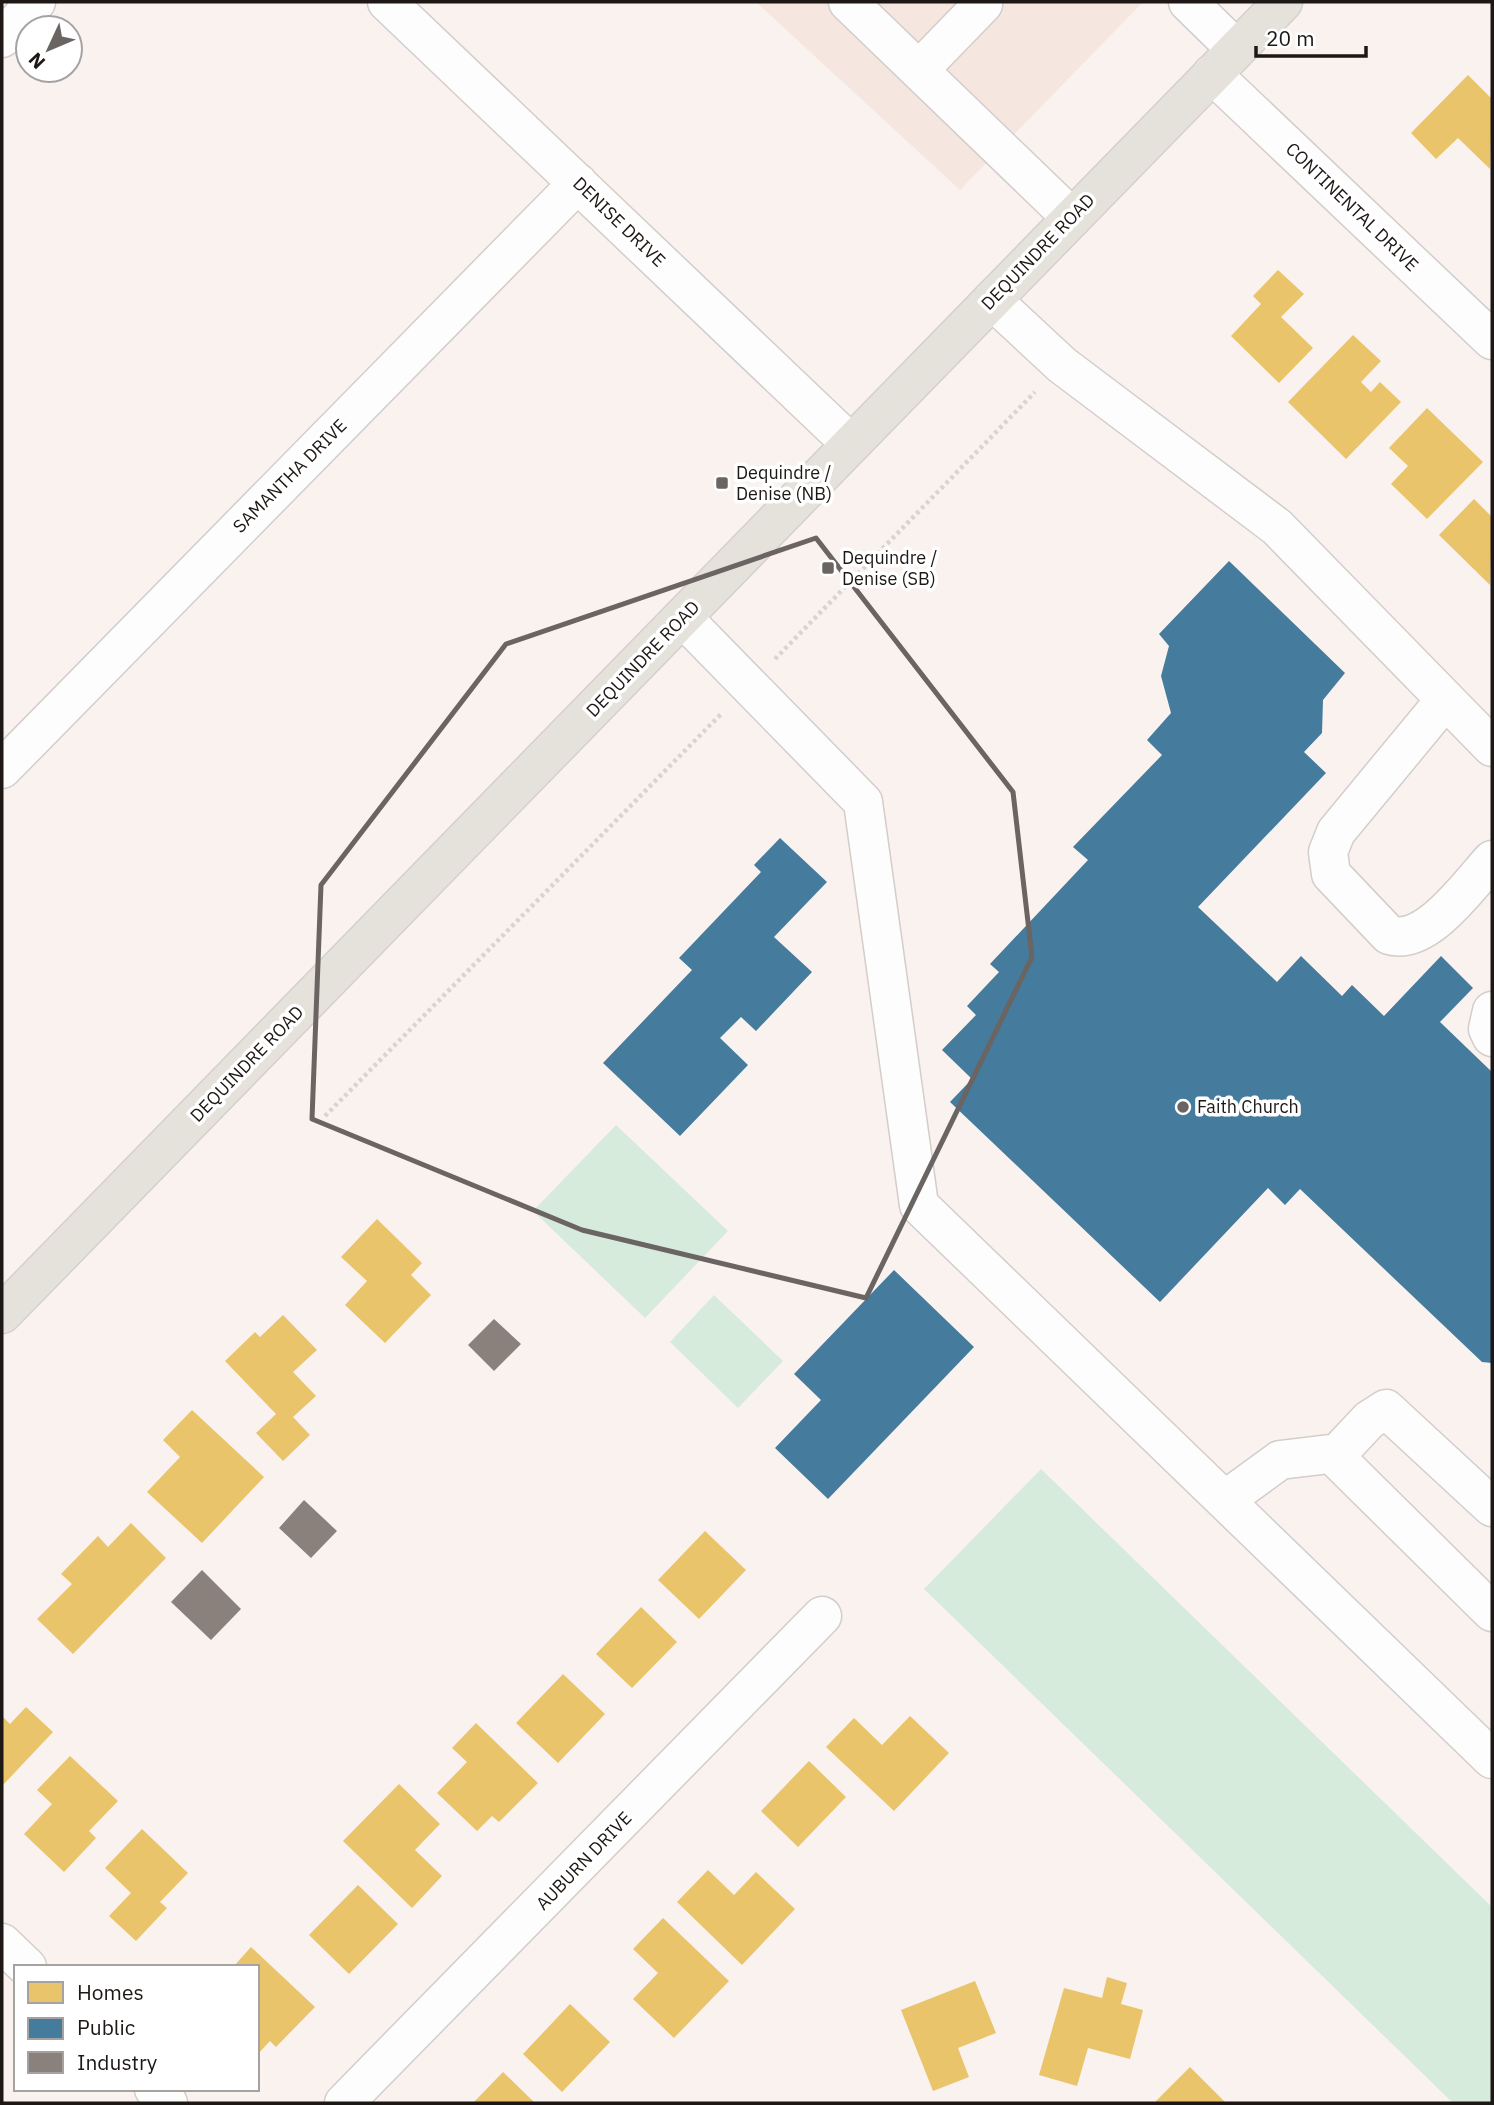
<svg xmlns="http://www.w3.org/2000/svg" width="1494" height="2105" font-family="'IBM Plex Sans',sans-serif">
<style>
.built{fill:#f5e6df}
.green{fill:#d7ebdc}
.homes{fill:#e9c46a}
.public{fill:#457b9d}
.industry{fill:#8a817c}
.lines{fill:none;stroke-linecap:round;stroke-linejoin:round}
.minor-casing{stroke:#d3cdcb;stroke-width:41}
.major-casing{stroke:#d5d0cf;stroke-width:41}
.path{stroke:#d6d4d4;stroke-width:4.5;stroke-dasharray:3.5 3.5;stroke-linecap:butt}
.minor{stroke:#fefdfd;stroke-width:38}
.major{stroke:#e5e2db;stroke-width:38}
.marked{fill:none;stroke:#6a6462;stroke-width:5;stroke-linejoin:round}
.poi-dot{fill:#6a6462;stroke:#fff;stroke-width:2.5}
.labels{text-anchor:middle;stroke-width:7;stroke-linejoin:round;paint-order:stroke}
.street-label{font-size:18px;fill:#1d1816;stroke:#fff}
.poi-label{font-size:18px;fill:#1d1816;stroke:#fff;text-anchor:start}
</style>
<rect width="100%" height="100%" fill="#faf2ef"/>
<!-- built -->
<path class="built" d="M756,2H1143L960,190Z"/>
<!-- green -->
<path class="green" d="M616,1125L728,1231L645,1318L533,1211Z
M714,1295L783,1361L738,1408L670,1342Z
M1041,1469L1492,1907V2103H1453L924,1589Z"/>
<!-- homes -->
<path class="homes" d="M1468,75L1492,99L1490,169L1458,138L1436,159L1411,133Z
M1278,270L1304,294L1281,317L1313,348L1279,383L1231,336L1261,304L1253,296Z
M1353,335L1381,361L1361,382L1371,392L1380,382L1401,402L1346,459L1288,402Z
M1427,408L1483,462L1427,519L1391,484L1408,466L1389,448Z
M1474,499L1492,517L1490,585L1439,535Z
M377,1219L422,1263L411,1275L431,1295L385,1343L345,1305L367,1281L341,1257Z
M283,1315L317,1350L293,1372L316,1396L293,1417L310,1435L283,1461L256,1433L276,1414L225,1361L255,1332L260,1337Z
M192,1410L264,1477L202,1543L147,1492L180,1457L163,1440Z
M131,1523L166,1558L73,1654L37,1619L72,1584L61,1574L98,1536L108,1547Z
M705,1531L746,1570L699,1619L658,1580Z
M641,1607L677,1642L632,1688L596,1654Z
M563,1674L605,1714L558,1763L516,1723Z
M26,1707L53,1732L2,1786V1716L10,1724Z
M910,1716L949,1753L894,1811L826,1747L854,1718L882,1745Z
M476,1723L538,1783L499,1822L492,1816L477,1831L437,1793L467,1762L452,1748Z
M70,1756L118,1801L89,1831L96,1838L64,1872L24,1834L52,1804L37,1790Z
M809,1761L846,1797L798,1847L761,1811Z
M399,1784L440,1824L415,1850L442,1876L412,1908L343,1841Z
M142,1829L188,1873L160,1902L167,1908L136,1941L109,1916L131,1893L105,1868Z
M708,1870L734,1895L756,1872L795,1909L742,1965L677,1902Z
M358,1885L398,1924L349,1974L309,1935Z
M663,1918L729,1981L674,2038L633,1999L658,1973L633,1949Z
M251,1947L315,2007L276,2047L270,2041L257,2055V1967H233Z
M1107,1977L1127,1983L1121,2004L1143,2010L1130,2059L1088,2048L1077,2086L1039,2075L1064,1988L1102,1998Z
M975,1981L996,2033L958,2048L969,2077L933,2091L901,2010Z
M570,2004L610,2042L562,2092L523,2054Z
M1190,2067L1226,2103H1154Z
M503,2072L535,2103H473Z"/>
<!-- public -->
<path class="public" d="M1229,561L1345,673L1323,700L1322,733L1304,752L1326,773L1198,907L1277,982L1301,956L1342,996L1352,985L1384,1016L1441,956L1473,988L1440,1022L1492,1072V1363L1482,1362L1300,1189L1285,1205L1268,1188L1160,1302L950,1102L972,1079L942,1050L976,1015L967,1006L999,972L990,964L1088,860L1073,847L1162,755L1147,740L1171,713L1161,676L1169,646L1159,634Z
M780,838L827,882L774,937L812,972L756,1031L741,1017L720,1038L748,1065L680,1136L603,1063L692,970L679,958L761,872L754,865Z
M894,1270L974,1347L828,1499L775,1448L821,1400L794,1374Z"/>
<!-- industry -->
<path class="industry" d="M494,1319L521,1344L494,1371L468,1345Z
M304,1500L337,1531L311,1558L279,1528Z
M202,1570L241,1609L211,1640L171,1602Z"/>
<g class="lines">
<!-- minor casing -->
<g class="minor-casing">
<path id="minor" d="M387,2L851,444
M848,2L1072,218
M1188,2L1236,49
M2,38L36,2
M919,70L983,4
M1212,74L1492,340
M992,300L1062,365L1277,527L1492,747
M683,618L863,802L919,1205L1492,1759
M1445,700L1336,832L1328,852L1331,874L1389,935C1426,947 1469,885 1492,860
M2,769L578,183
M1492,1011L1488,1029L1492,1037
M1332,1454L1492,1612
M1225,1500L1280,1460L1338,1453L1369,1420L1386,1409L1492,1507
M2,1943L27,1967
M154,2089L168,2103
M344,2103L822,1616"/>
</g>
<!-- major casing -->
<g class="major-casing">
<path id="major" d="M2,1314L1283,2"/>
</g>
<!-- path -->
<path class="path" d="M775,659L1035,392
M325,1116L722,713"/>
<!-- minor -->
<use href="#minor" class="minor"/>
<!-- major -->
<use href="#major" class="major"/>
</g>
<!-- marked area -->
<path class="marked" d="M816,538L1013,792L1032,957L866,1298L582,1230L312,1119L321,885L506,644Z"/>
<!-- markers -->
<g class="poi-dot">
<rect x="715" y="476" width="14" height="14" rx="3.5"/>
<rect x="821" y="561" width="14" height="14" rx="3.5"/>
<circle cx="1183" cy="1107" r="7"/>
</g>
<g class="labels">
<!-- street labels -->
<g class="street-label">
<text transform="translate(1352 207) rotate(44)" y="6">CONTINENTAL DRIVE</text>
<text transform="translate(619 222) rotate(44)" y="6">DENISE DRIVE</text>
<text transform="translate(1038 252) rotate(-46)" y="6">DEQUINDRE ROAD</text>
<text transform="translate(290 476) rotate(-45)" y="6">SAMANTHA DRIVE</text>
<text transform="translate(643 659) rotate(-46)" y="6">DEQUINDRE ROAD</text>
<text transform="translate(247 1064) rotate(-46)" y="6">DEQUINDRE ROAD</text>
<text transform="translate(584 1861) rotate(-46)" y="6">AUBURN DRIVE</text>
</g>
<!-- poi labels -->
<g class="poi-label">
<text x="736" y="479">Dequindre /<tspan x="736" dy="21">Denise (NB)</tspan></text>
<text x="842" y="564">Dequindre /<tspan x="842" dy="21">Denise (SB)</tspan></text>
<text x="1197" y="1113">Faith Church</text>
</g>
</g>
<!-- border -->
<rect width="1494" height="2105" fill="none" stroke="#1d1816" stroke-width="7"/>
<!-- legend -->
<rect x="14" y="1965" width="245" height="126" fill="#ffffff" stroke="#a5a3a2" stroke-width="2"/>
<rect x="28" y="1982" width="35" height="21" fill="#e9c46a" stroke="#a5a3a2" stroke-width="2"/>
<text x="77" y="2000" font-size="21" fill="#1d1816">Homes</text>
<rect x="28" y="2018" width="35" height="21" fill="#457b9d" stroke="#a5a3a2" stroke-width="2"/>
<text x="77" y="2035" font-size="21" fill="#1d1816">Public</text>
<rect x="28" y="2052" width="35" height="21" fill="#8a817c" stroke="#a5a3a2" stroke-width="2"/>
<text x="77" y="2070" font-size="21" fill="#1d1816">Industry</text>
<!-- north arrow -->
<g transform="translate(49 49) rotate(226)"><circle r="33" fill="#ffffff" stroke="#a5a3a2" stroke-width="2"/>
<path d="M0-5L12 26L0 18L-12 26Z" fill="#6a6462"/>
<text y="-10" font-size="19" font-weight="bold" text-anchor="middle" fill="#1d1816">N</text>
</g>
<!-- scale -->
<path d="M1256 46v10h110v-10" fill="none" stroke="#1d1816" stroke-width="3.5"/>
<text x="1266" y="46" font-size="21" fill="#1d1816" stroke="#ffffff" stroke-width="5" paint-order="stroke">20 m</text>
</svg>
